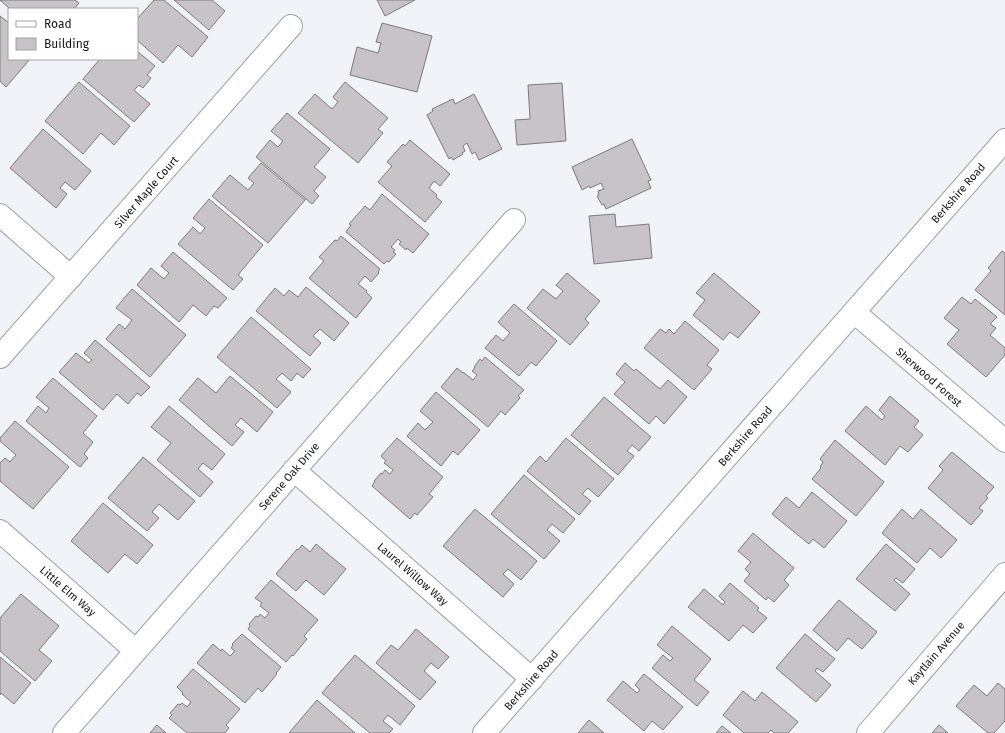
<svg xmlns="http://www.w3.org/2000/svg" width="1005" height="733" font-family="'Fira Sans',sans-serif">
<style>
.building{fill:#c7c3c7;stroke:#7d7a7d}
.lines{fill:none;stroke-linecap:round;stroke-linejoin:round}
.minor-casing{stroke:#9b9fa3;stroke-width:24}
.minor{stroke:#fff;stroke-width:22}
.labels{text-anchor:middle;stroke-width:3;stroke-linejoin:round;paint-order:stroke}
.street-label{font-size:11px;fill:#151618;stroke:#fff}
</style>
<rect width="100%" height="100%" fill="#f0f4f8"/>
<!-- building -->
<path class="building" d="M0,0H75L79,3L74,9H10Z
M154,0H164L208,37L192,57L178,45L163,63L137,40V19Z
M174,0H212L225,11L209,30Z
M377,0H415L385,16Z
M0,16L9,23V59H30L6,87L0,81Z
M382,23L432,36L417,92L350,75L357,47L378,53L381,43L376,42Z
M137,51L155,66L147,75L151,78L143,88L139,85L134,90L150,104L134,122L83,79L100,59H137Z
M79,82L130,126L114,145L101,133L83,154L45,121Z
M345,82L388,118L378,129L383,133L358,163L298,113L315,94L332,109L338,102L333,97Z
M562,83L566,141L517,145L515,120L530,119L528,85Z
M474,94L502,149L479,160L475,152L472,154L467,143L463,146L465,151L462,153L463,154L453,160L451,157L449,159L427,115L433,111L432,109L453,99L455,104Z
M287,113L330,149L314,167L326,177L314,191L319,196L312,204L256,157L270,140L278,147L283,141L271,131Z
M43,129L91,171L75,190L65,182L60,188L67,194L56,208L10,168Z
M632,139L651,180L648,181L651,188L606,209L604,204L602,205L597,196L599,195L598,191L604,189L601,183L590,188L589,186L582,190L572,167Z
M410,140L450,174L440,186L434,181L429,188L437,195L436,197L442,202L425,222L378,182L392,166L387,162L403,144L405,146Z
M261,163L305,200L268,243L212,196L230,175L248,190L254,183L248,178Z
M382,194L429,234L413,253L407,248L406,250L399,244L401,242L398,239L391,247L395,250L393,252L396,254L389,262L387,261L384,264L346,232L351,225L349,224L365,206L370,210Z
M209,199L263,245L238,275L243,279L233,290L178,244L193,227L200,234L205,228L193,218Z
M615,214L616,227L649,224L652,258L594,264L589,216Z
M341,236L380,269L378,272L379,273L371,282L365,276L358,284L367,291L366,292L372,298L356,318L309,278L324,261L319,257L335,240L337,241Z
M1002,251L1005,253V315L975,290L991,271L988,268Z
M173,252L227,298L218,308L214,306L206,316L193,305L179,322L137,285L151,268L164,279L169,273L161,266Z
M567,273L600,301L585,319L589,323L570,345L527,308L543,289L556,299L563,291L556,285Z
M714,273L760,312L738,338L730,332L723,340L693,315L705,300L696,293Z
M306,287L349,323L334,341L320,329L313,336L321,343L310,356L256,311L275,288L284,296L289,290L298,297Z
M132,289L186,335L150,377L106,339L119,324L125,329L132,320L116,308Z
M962,297L971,304L975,299L997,317L990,324L996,328L990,335L1005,348V355L986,377L947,344L959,330L944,318Z
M514,304L557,341L536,366L531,362L519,376L485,348L496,335L503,341L510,333L498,322Z
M251,317L311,369L303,378L297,373L291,381L282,373L276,379L291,392L277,408L217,357Z
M685,321L719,350L707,365L712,369L694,390L644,348L660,329L666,333L669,329L674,334Z
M95,340L150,387L141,396L137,393L128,404L117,394L103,410L59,372L76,353L89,363L92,360L84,353Z
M485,357L524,390L518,396L520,398L505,415L501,411L488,427L441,387L457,368L463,373V372L473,380L477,375L472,371L475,368L474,367L480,359L482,361Z
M625,363L634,371L636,369L660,389L668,380L687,397L664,424L656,416L649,424L614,394L625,382L616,374Z
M230,376L273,412L257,432L241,418L235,425L244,432L232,446L179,400L198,378L216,393Z
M53,378L97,416L83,433L93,442L84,454L88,458L80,467L26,421L38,406L46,413L49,408L36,397Z
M436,392L480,430L458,455L453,451L441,466L407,436L418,423L425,430L433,422L420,411Z
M890,396L919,421L914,427L923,435L908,452L900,446L885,465L845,431L866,406L882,420L885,416L879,410Z
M604,397L651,437L639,451L632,445L627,451L634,456L618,475L571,435Z
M169,406L225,454L212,470L203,463L198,469L213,482L200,497L157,460L171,443L151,427Z
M15,421L69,467L33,509L0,481V463L5,458L10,462L16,455L0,441V438Z
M397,438L443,477L429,494L433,497L417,515L415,513L410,519L372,486L375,481H374L381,473L382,474L385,470L390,474L393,470L384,463L386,461L381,456Z
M566,438L614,479L598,497L588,488L582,494L591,501L579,515L527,471L540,456L546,462Z
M835,440L884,482L856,516L812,479L821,468L820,467L823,462L820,459Z
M952,452L994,487L986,496L988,498L979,508L983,511L971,525L928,488L943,470L939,466Z
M143,457L195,501L178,520L159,504L152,512L159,518L147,531L108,498Z
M524,475L575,519L563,533L552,524L547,530L560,541L544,559L491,514Z
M812,492L847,521L824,548L813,539L809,544L772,514L786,497L799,508Z
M103,503L153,545L137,564L125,554L108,573L71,541Z
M475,509L537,561L521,580L508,569L503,574L514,584L503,597L443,546Z
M902,509L913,519L921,509L957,540L941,558L930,548L917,563L882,533Z
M753,533L794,568L784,580L789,585L774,602L768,597L766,600L744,581L750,574L745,569L751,562L738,551Z
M316,544L346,569L324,595L306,580L296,591L276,574L297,549L298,550L302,545L310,552Z
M886,544L915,569L903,583L896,578L894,580L910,594L895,611L856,579Z
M271,580L318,620L304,636L307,639L293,656L292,655L286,662L248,629L250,626L249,624L256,616L258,617L260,614L265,618L269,613L260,606L262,603L255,598Z
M730,583L759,608L757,610L767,618L753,633L743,625L729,641L688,607L704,589L723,605L725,602L719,596Z
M21,594L59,626L39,650L52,661L35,681L0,651V618Z
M839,600L877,632L862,649L848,638L837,651L813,630Z
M672,626L711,659L694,680L709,692L697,706L652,668L663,655L670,661L673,658L657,645Z
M416,629L449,657L438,669L431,663L424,671L436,682L420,700L376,663L391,645L398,650Z
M242,634L281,667L276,673L277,674L262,692L258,688L245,703L197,663L213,644L221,651L222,649L230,656L235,651L231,648L233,645L232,644Z
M805,634L835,659L823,672L817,668L815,671L831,685L816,702L776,668Z
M355,655L415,706L400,725L388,715L383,721L393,729L389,733H370L322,693Z
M0,657L31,683L14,704L1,693L0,695Z
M193,669L240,709L226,725L229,728L225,733H187L169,718L172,715L170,713L178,704L180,705L182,703L187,707L191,702L182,694L183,693L177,687Z
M644,674L683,707L663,730L652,721L644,731L607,700L623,681L637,693L640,690L635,685Z
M998,683L1005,689V721L994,733H988L956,706L974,685L987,696Z
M743,691L755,701L762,692L798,722L788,733H774L771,730L768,733H744L723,715Z
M317,700L355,733H289Z
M589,720L604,733H578Z
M157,725L166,733H150Z
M939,725L948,733H932Z
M722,726L731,733H716Z"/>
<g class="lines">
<!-- minor casing -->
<g class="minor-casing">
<path id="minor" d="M0,215L71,277
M854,312L1005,441
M0,357L291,26
M294,470L532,679
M0,531L136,651
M64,733L514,220
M484,733L1005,140
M868,733L1005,574"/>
</g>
<!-- minor -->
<use href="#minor" class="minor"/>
</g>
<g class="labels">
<!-- street labels -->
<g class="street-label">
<text transform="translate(146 192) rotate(-49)" y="4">Silver Maple Court</text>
<text transform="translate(958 193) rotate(-49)" y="4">Berkshire Road</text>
<text transform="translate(929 377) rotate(41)" y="4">Sherwood Forest</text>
<text transform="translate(745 436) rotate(-49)" y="4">Berkshire Road</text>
<text transform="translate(289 476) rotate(-49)" y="4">Serene Oak Drive</text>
<text transform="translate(413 574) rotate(41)" y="4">Laurel Willow Way</text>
<text transform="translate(68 591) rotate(41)" y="4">Little Elm Way</text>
<text transform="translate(936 653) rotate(-49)" y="4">Kaytlain Avenue</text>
<text transform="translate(531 680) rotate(-49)" y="4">Berkshire Road</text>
</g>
</g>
<!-- legend -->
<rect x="8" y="8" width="130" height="52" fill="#ffffff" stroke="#a1a2a3"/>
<rect x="16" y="21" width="20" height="6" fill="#ffffff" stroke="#a1a2a3"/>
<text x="44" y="28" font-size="12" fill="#151618">Road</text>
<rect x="16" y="38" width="20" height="12" fill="#c7c3c7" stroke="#a1a2a3"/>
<text x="44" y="48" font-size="12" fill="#151618">Building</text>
</svg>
